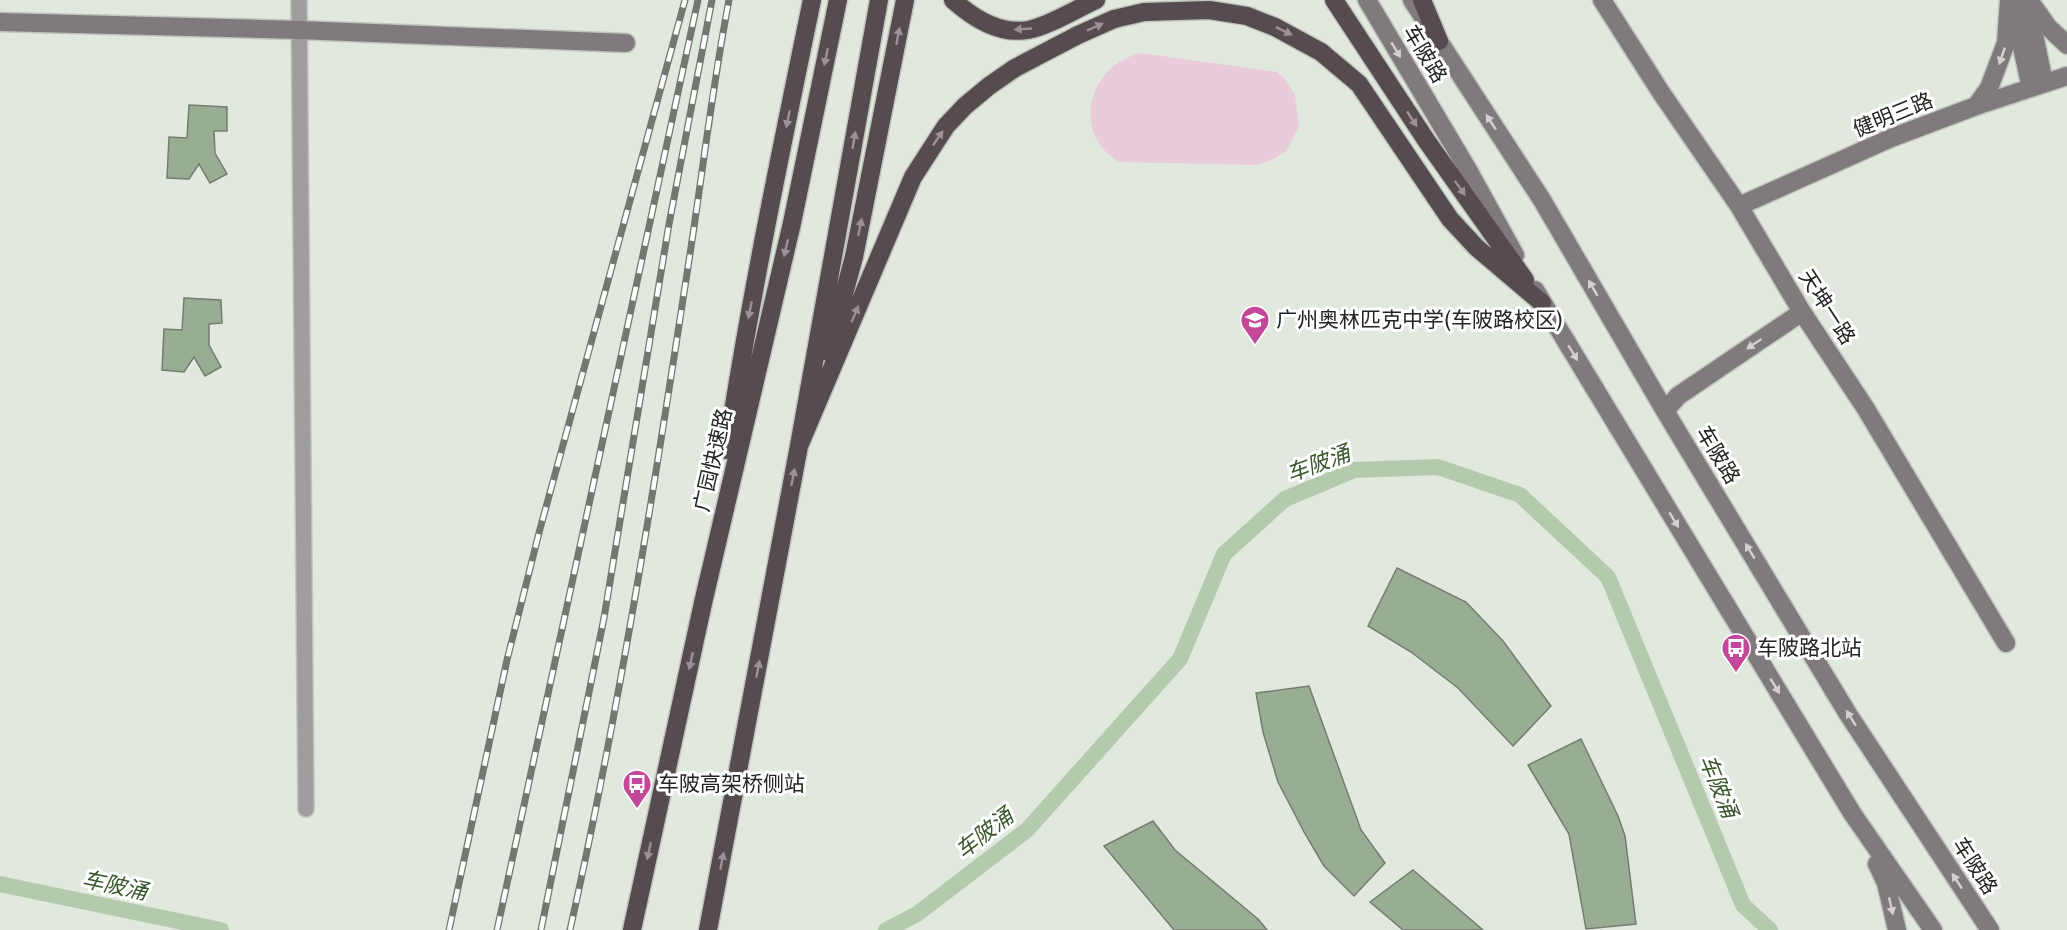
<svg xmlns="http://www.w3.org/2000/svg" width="2067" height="930" font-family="Literata,'Noto Sans SC',serif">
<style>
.green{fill:#e9cbdb}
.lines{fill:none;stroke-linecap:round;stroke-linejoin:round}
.canal{stroke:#b4caad;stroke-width:16}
.building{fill:#98ad91;stroke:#767c73;stroke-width:1.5}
.street-casing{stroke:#bfc5bc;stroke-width:18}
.secondary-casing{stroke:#bfc5bc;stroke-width:21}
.highway-casing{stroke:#bfc5bc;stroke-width:21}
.street{stroke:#a19c9f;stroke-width:15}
.secondary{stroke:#80797d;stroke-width:18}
.highway{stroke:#554b50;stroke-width:18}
.rail-casing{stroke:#737771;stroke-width:7}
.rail{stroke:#fff;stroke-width:4.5;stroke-dasharray:14;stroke-linecap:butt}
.oneway{fill:#999396}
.oneway2{fill:#d3d0d2}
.labels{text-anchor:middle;stroke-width:6;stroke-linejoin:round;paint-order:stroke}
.street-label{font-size:21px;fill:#232522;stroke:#fff}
.poi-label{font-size:21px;fill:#232522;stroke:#fff;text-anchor:start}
.water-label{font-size:22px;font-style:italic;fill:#39582d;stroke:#fff}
</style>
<rect width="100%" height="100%" fill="#e1e8de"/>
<!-- green -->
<path class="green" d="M1140,53L1277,72L1284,78L1295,95L1299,127L1286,151L1274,159L1256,165L1119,162C1070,132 1088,67 1140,53Z"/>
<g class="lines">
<!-- canal -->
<path class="canal" d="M0,884L221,930
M886,930L917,914L1027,830L1180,659L1224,554L1285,499L1354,470L1438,467L1520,495L1608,577L1743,905L1770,930"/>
</g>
<!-- building -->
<path class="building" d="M189,105L227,107V131H214L215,153L227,174L210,183L199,164L189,179L167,178L169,137L187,138Z
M184,298L221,300L222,323L209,324V345L221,367L205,376L194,357L184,372L162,370L164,329L182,330Z
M1397,568L1466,602L1503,641L1551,706L1513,746L1458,688L1411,652L1368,626Z
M1309,686L1361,830L1385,863L1354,896L1324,866L1304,832L1278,782L1263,732L1256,693Z
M1581,739L1618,816L1625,836L1636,924L1586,929L1569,834L1528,765Z
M1153,821L1175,850L1258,919L1267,930H1174L1104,846Z
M1413,870L1483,930H1403L1370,902Z"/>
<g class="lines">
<!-- street casing -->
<g class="street-casing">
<path id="street" d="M299,0L306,809"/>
</g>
<!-- secondary casing -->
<g class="secondary-casing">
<path id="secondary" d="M1367,0L1467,168L1515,255
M1412,0L1542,200L1665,411L1848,714L1990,930
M1602,0L1662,94L1739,206L1802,312L1866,409L2006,643
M2027,0L2044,83
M2031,3L2048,27L2067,45
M2014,11L2031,88
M0,22L299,30L626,43
M1976,106L1989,88L2006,43L2009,0
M1739,206L1891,138L1976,106L2067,76
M1535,290L1852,813L1933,930
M1665,411L1678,396L1802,312
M1877,864L1886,883L1897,930"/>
</g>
<!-- highway casing -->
<g class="highway-casing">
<path id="highway" d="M953,0C973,18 999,35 1028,30C1049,26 1076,9 1096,0
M1334,0L1426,140L1525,280
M1422,0L1439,41
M828,352L854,257L905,0
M799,446L913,177L946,126L965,106L989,86L1015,68L1078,35L1114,19L1144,12L1209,10L1247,16L1275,27L1321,52L1359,84L1450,219L1476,247L1542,303
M727,450C750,299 781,150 812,0
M632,930L703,603L792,223L838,0
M708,930L799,446L879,0"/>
</g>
<!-- street -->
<use href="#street" class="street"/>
<!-- secondary -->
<use href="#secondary" class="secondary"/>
<!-- highway -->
<use href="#highway" class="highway"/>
<!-- rail casing -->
<g class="rail-casing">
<path id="rail" d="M449,930L507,660L540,529L685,0
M497,930L698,0
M541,930L604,618L669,224L712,0
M570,930C619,711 654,489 688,267C702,178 712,88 729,0"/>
</g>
<!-- rail -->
<use href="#rail" class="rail"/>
</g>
<!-- one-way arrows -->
<defs><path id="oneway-solid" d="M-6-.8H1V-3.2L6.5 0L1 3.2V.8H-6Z" transform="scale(1.5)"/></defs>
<g class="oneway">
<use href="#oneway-solid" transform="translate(1095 27) rotate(-24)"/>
<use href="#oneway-solid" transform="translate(1023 29) rotate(177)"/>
<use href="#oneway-solid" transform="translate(1284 31) rotate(26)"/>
<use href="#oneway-solid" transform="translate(898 36) rotate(-79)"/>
<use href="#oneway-solid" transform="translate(826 57) rotate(102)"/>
<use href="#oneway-solid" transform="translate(788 119) rotate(102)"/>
<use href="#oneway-solid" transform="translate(1412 119) rotate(57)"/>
<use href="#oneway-solid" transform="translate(938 138) rotate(-56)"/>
<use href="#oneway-solid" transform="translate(854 140) rotate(-80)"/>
<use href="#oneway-solid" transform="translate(1460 188) rotate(54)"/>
<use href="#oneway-solid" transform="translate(860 227) rotate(-78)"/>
<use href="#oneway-solid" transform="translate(786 248) rotate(103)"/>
<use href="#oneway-solid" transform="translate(750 310) rotate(101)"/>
<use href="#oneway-solid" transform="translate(855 314) rotate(-67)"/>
<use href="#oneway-solid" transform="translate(793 477) rotate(-79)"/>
<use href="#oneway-solid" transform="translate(691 661) rotate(102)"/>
<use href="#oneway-solid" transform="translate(758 669) rotate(-79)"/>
<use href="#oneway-solid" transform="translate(649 851) rotate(102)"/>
<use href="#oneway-solid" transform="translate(722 861) rotate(-79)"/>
</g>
<g class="oneway2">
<use href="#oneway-solid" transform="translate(1396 50) rotate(59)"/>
<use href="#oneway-solid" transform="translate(2002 56) rotate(109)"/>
<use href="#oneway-solid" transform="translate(1491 122) rotate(-123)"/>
<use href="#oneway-solid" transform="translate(1593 288) rotate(-120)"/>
<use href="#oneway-solid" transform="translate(1754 344) rotate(146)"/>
<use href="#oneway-solid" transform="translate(1573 353) rotate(59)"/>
<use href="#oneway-solid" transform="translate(1674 520) rotate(59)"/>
<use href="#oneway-solid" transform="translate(1750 551) rotate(-121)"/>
<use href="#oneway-solid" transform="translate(1775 686) rotate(59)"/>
<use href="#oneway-solid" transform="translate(1851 718) rotate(-122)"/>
<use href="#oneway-solid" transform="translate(1957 881) rotate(-123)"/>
<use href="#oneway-solid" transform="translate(1891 906) rotate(77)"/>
</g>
<!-- icons -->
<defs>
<g id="school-pin" transform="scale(1.5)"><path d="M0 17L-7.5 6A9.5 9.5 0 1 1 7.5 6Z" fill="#c34899" stroke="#fff"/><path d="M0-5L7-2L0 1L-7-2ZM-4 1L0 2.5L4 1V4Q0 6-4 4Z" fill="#fff"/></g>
<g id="bus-pin" transform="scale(1.5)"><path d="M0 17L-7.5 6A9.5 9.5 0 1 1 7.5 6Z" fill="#c34899" stroke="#fff"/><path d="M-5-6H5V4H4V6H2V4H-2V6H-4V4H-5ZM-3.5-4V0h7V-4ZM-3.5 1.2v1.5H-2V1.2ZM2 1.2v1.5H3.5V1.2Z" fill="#fff"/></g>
</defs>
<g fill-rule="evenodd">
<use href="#school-pin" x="1255" y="320"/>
<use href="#bus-pin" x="1736" y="648"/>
<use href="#bus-pin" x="637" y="784"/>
</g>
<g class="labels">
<!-- street labels -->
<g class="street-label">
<text transform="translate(1425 54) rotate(59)" y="7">车陂路</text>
<text transform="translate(1893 115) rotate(-22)" y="7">健明三路</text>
<text transform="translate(1827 307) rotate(57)" y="7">天坤一路</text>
<text transform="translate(1718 455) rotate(59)" y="7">车陂路</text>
<text transform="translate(713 460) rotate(-77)" y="7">广园快速路</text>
<text transform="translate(1975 866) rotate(57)" y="7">车陂路</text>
</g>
<!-- poi labels -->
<g class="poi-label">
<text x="1276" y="327">广州奥林匹克中学(车陂路校区)</text>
<text x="1757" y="655">车陂路北站</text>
<text x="658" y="791">车陂高架桥侧站</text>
</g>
<!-- water labels -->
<g class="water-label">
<text transform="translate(1318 463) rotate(-20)" y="8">车陂涌</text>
<text transform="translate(1719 786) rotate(68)" y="8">车陂涌</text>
<text transform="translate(984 833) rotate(-38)" y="8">车陂涌</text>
<text transform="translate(115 885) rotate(12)" y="8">车陂涌</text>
</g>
</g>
</svg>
